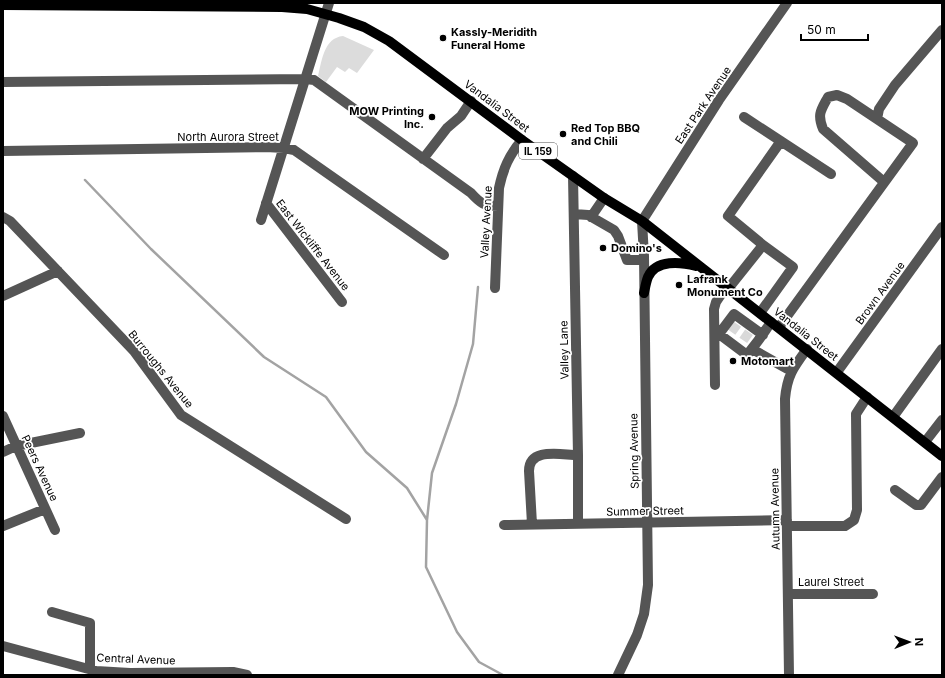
<svg xmlns="http://www.w3.org/2000/svg" width="945" height="678" font-family="Inter,sans-serif">
<style>
.green{fill:#dcdcdc}
.lines{fill:none;stroke-linecap:round;stroke-linejoin:round}
.stream{stroke:#a3a3a3;stroke-width:2.5}
.minor-tunnel{stroke:#d9d9d9;stroke-width:10;stroke-dasharray:10 5;stroke-linecap:butt}
.minor{stroke:#555;stroke-width:10}
.major{stroke:#000;stroke-width:10}
.poi-dot{fill:#000;stroke:#fff;stroke-width:1.5}
.labels{text-anchor:middle;stroke-width:3.5;stroke-linejoin:round;paint-order:stroke}
.shield{fill:#fff;stroke:#4c4c4c;stroke-width:1}
.shield-label{font-size:10px;font-weight:bold;fill:#000}
.poi-label{font-size:11px;font-weight:bold;fill:#000;stroke:#fff;text-anchor:start}
.street-label{font-size:11px;fill:#000;stroke:#fff}
</style>
<rect width="100%" height="100%" fill="#fff"/>
<!-- green -->
<path class="green" d="M343,36L374,50L357,73L349,68L345,72L337,67L326,82L318,76C322,60 324,38 343,36Z"/>
<g class="lines">
<!-- stream -->
<path class="stream" d="M85,180L151,249L264,357L326,397L366,452L407,488L427,520L426,567L457,632L479,662L503,675
M427,520L432,473L456,404L473,344L478,287"/>
<!-- minor-tunnel -->
<path class="minor-tunnel" d="M730,325L750,339"/>
<!-- minor -->
<path class="minor" d="M3,82L306,79L314,80L471,193C480,203 484,206 498,206
M744,117L831,174
M877,119L847,99L837,95L828,97C821,110 817,114 823,129L884,182
M3,151L266,147L284,148L294,150L444,255
M423,159L447,128L461,116L471,101
M573,176L578,455V524
M266,203L342,302
M574,214L588,215L614,230L618,236L627,260H644
M3,217L10,221L134,351L181,415L346,519
M591,217L604,198
M261,220L329,3
M495,288L499,188C503,169 509,155 522,140
M728,289L763,245L728,216L781,141
M3,296L58,271
M760,313L793,267L763,245
M779,327L913,143L877,119L879,109L895,85L942,30
M763,335L734,314L719,334L747,355C756,344 764,333 771,322
M752,349L791,371
M837,372L942,227
M715,385L714,309L716,302L726,287
M3,416L55,530
M893,417L942,349
M925,442L942,420
M3,452L16,446L80,433
M895,490L916,505H921L942,477
M532,524L529,471C529,447 561,455 578,455
M504,525L787,520
M3,526L45,509
M787,526H845L854,520L857,510L856,414L867,397
M789,594H873
M52,612L90,623V669
M3,646L96,671L130,673L233,672L247,675
M618,675L637,635L644,614L648,585L644,256L642,221L719,100L787,3
M789,675L785,399C787,376 793,368 807,349"/>
<!-- major -->
<path class="major" d="M3,5L282,7L307,9L339,18L364,27L389,41L522,140L604,198L642,221L942,456
M644,293C645,288 646,282 648,277C656,259 681,262 696,266"/>
</g>
<!-- markers -->
<g class="poi-dot">
<circle cx="443" cy="38" r="4"/>
<circle cx="432" cy="117" r="4"/>
<circle cx="563" cy="134" r="4"/>
<circle cx="603" cy="248" r="4"/>
<circle cx="679" cy="285" r="4"/>
<circle cx="733" cy="361" r="4"/>
</g>
<g class="labels">
<!-- shield labels -->
<rect class="shield" x="519" y="143" width="38" height="16" rx="3"/>
<g class="shield-label">
<text x="538" y="155">IL 159</text>
</g>
<!-- poi labels -->
<g class="poi-label">
<text x="451" y="36">Kassly-Meridith<tspan x="451" dy="13">Funeral Home</tspan></text>
<text x="424" y="115" text-anchor="end">MOW Printing<tspan x="424" dy="13">Inc.</tspan></text>
<text x="571" y="132">Red Top BBQ<tspan x="571" dy="13">and Chili</tspan></text>
<text x="611" y="252">Domino's</text>
<text x="687" y="283">Lafrank<tspan x="687" dy="13">Monument Co</tspan></text>
<text x="741" y="365">Motomart</text>
</g>
<!-- street labels -->
<g class="street-label">
<text transform="translate(703 105) rotate(-56)" y="4">East Park Avenue</text>
<text transform="translate(497 106) rotate(37)" y="4">Vandalia Street</text>
<text x="228" y="141">North Aurora Street</text>
<text transform="translate(486 222) rotate(-87)" y="4">Valley Avenue</text>
<text transform="translate(313 245) rotate(52)" y="4">East Wickliffe Avenue</text>
<text transform="translate(880 293) rotate(-54)" y="4">Brown Avenue</text>
<text transform="translate(806 334) rotate(38)" y="4">Vandalia Street</text>
<text transform="translate(564 350) rotate(-91)" y="4">Valley Lane</text>
<text transform="translate(161 369) rotate(51)" y="4">Burroughs Avenue</text>
<text transform="translate(634 451) rotate(-91)" y="4">Spring Avenue</text>
<text transform="translate(40 468) rotate(65)" y="4">Peers Avenue</text>
<text transform="translate(775 509) rotate(-91)" y="4">Autumn Avenue</text>
<text transform="translate(645 511) rotate(-1)" y="4">Summer Street</text>
<text x="831" y="586">Laurel Street</text>
<text transform="translate(136 659) rotate(2)" y="4">Central Avenue</text>
</g>
</g>
<!-- border -->
<rect width="945" height="678" fill="none" stroke="#000000" stroke-width="8"/>
<!-- north arrow -->
<g transform="translate(909 642) rotate(89)" stroke="#ffffff" stroke-width="3" paint-order="stroke">
<path d="M0-3L7 15L0 10L-7 15Z" fill="#000000"/>
<text y="-6" font-size="11" font-weight="bold" text-anchor="middle" fill="#000000">N</text>
</g>
<!-- scale -->
<path d="M801 34v6h67v-6" fill="none" stroke="#000000" stroke-width="2"/>
<text x="807" y="34" font-size="12" fill="#000000" stroke="#ffffff" stroke-width="3" paint-order="stroke">50 m</text>
</svg>
